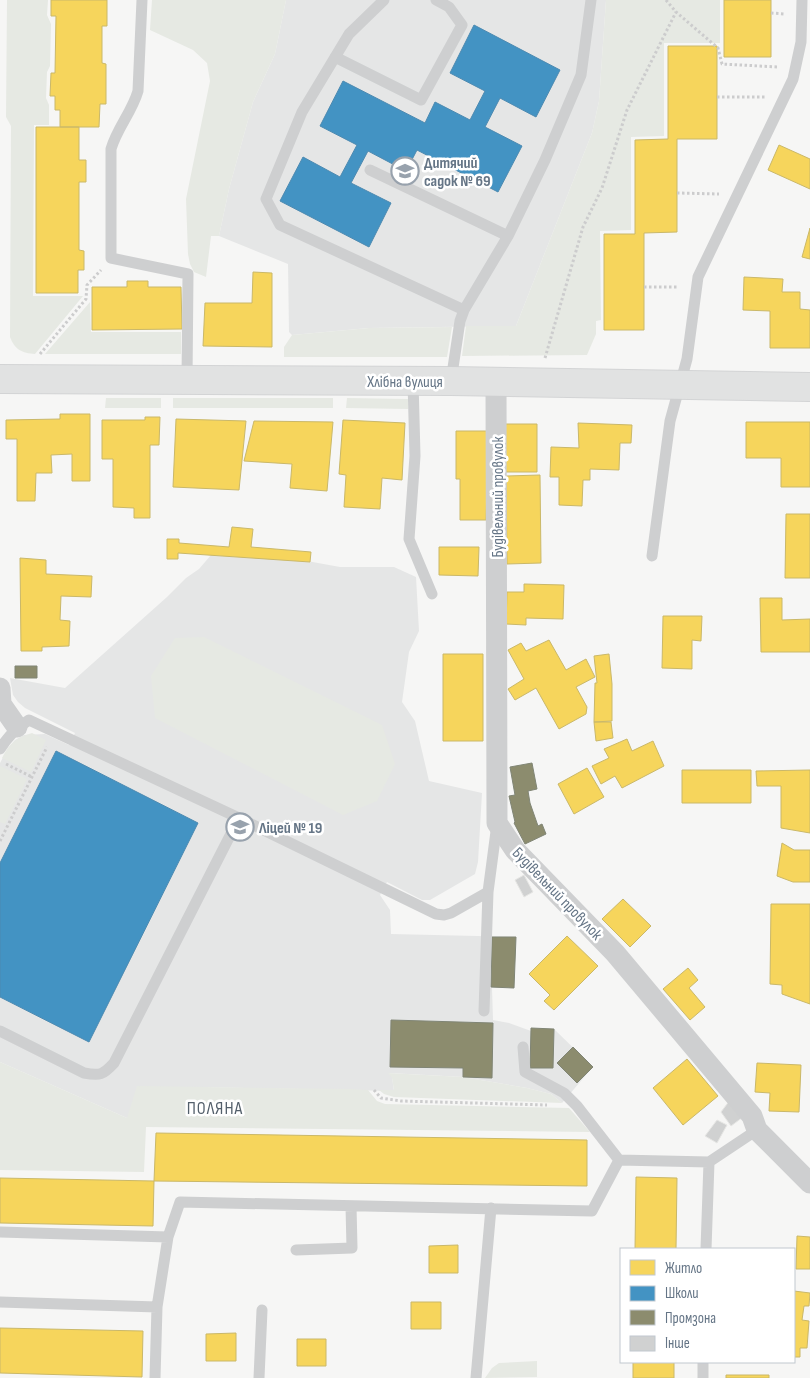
<svg xmlns="http://www.w3.org/2000/svg" width="810" height="1378" font-family="'Sofia Sans Condensed',sans-serif">
<style>
.built{fill:#e5e6e6}
.green{fill:#e6e9e3}
.homes{fill:#f6d55c;stroke:#cab869}
.schools{fill:#4393c3;stroke:#4d8ab1}
.industry{fill:#8c8c6e;stroke:#808575}
.building{fill:#d0d1d1;stroke:#e6e6e4}
.lines{fill:none;stroke-linecap:round;stroke-linejoin:round}
.secondary-casing{stroke:#d3d4d5;stroke-width:30}
.path{stroke:#cccccd;stroke-width:3;stroke-dasharray:2.5 2.5;stroke-linecap:butt}
.lane{stroke:#cecfd0;stroke-width:11}
.street{stroke:#cecfd0;stroke-width:21}
.secondary{stroke:#e1e2e2;stroke-width:28}
.labels{text-anchor:middle;stroke-width:5;stroke-linejoin:round;paint-order:stroke}
.poi-label{font-size:16px;font-weight:bold;fill:#657586;stroke:#fff;text-anchor:start}
.street-label{font-size:16px;fill:#657586;stroke:#fff}
.neighbourhood-label{font-size:18px;letter-spacing:1px;fill:#535f6b;stroke:#fff}
</style>
<rect width="100%" height="100%" fill="#f6f6f5"/>
<!-- built -->
<path class="built" d="M286,0H606L599,101L592,133L516,326L369,328L292,335L289,332L288,264L219,236L229,189L253,102L275,54Z
M211,555L307,561L340,567H394L416,577L419,631L409,652L402,702L415,721L429,781L482,793L478,862L475,874L430,900H422L387,882L380,895L390,910L391,934L516,937L514,988H492L493,1020L509,1023L531,1031L554,1029L593,1067L562,1103L551,1094L527,1088L463,1077L389,1073L392,1077L394,1091L200,1087L127,1118L0,1062V763L8,748L15,740L24,735L45,734L69,745L75,733L25,708L18,702L13,695L10,678L65,688L167,597L186,578L199,569Z"/>
<!-- green -->
<path class="green" d="M7,0H48L47,15L51,24L50,66L47,72L46,98L49,105V125H34L33,296H83L35,354C22,353 15,350 10,337L11,126L6,117Z
M152,0H286L275,54L253,102L229,189L219,236H211L206,277L194,272L190,264L188,254L186,199L210,81L207,63L193,50L150,30Z
M606,0H720V43H664V136L631,137V230L600,231L601,320L596,321V334L587,355L462,356L466,326H516L592,133L599,101Z
M90,302L91,332H181V354H45Z
M452,327L447,357H284V347L292,335L369,328Z
M106,398H161V408H105Z
M173,398H333V408H173Z
M347,398L408,399V409L346,408Z
M204,637L382,725L395,764L377,801L343,815L155,718L151,676L175,638Z
M32,733L46,740L31,772L2,758C9,744 17,737 32,733Z
M0,766L27,779L5,824L0,822Z
M0,1062L127,1118L137,1086L350,1089L368,1090L377,1101L385,1104L569,1108L590,1132L146,1127L144,1172L0,1170Z
M388,1073L463,1077L527,1088L551,1094L562,1103L394,1097L384,1094L379,1090H394L392,1078Z
M537,1361V1377L485,1378L492,1368L499,1363Z"/>
<!-- homes -->
<path class="homes" d="M51,0H107V26H102V63L106,64V104H100L99,127H60V110H55V96H50L51,73H55L56,16H51Z
M724,0H771V57H724Z
M668,46H717V139H677V232L644,233V330H604V234H635V140L668,139Z
M36,127H79V160H86V182H79V250L84,251V270H78V293H36Z
M779,145L810,159V189L768,170Z
M810,228V259L802,257Z
M253,272L272,273V347L203,346L205,303H252Z
M744,277L783,279L782,292H800V309L810,310V348H770V311L743,310Z
M127,281H148V287H181L182,329L92,330V287H127Z
M60,414H90V481H72V454L51,455L52,473H36L35,501H17V439H6V420L60,419Z
M145,417H160L159,445H150V518H134V508L113,507V459H102V420H145Z
M176,419L246,421L239,490L173,487Z
M343,420L405,423L402,480L382,478L380,509L344,507L346,475L339,474Z
M254,421L333,422L327,491L290,488L292,464L244,461Z
M746,422H810V487H781V458H746Z
M578,423L632,425L631,443H620L619,470L590,469V480H583L582,506L559,505V477H550L551,447L579,448Z
M505,424H537V472H505Z
M456,431H489L486,520H460V479H456Z
M540,475L541,563L507,564L506,476Z
M786,514H810V578H785Z
M232,527L253,529L251,547L311,552L310,562L178,553V559H167V539H179V543L229,547Z
M439,547H479L478,576L439,575Z
M20,558L46,560V574L92,576L91,597L61,596L60,620L70,621L69,646L42,647V651H21Z
M524,584L564,585L563,619L526,618V625L506,624L507,592H524Z
M760,598H782V620L810,619V652H761Z
M663,616H702L701,641L692,640V669L662,668Z
M549,640L566,670L586,659L595,677L576,687L587,707L586,714L559,729L536,688L515,700L508,689L524,679L508,650L521,643L526,651Z
M443,654H483V741H443Z
M609,654L612,684V721L594,722L595,683H597L594,656Z
M594,722H611L613,738L596,741Z
M627,739L632,751L653,741L664,766L622,788L615,776L601,784L592,766L609,758L604,749Z
M587,768L604,797L574,814L558,784Z
M682,770H751V803H682Z
M810,770V833L781,828V786H757L756,771Z
M782,843L794,850H810V882H793L777,876Z
M623,899L651,926L630,947L602,919Z
M771,904H810V1004L782,994V985L770,984Z
M567,936L598,966L554,1010L544,1001L550,995L529,974Z
M688,968L698,980L689,988L705,1007L690,1020L663,989Z
M687,1059L718,1096L683,1125L653,1088Z
M757,1063L801,1065L799,1112L769,1111L770,1093L755,1092Z
M156,1133L587,1140V1186L154,1181Z
M636,1177L677,1178L676,1249H635Z
M0,1178L154,1181L153,1226L0,1223Z
M797,1236L810,1237V1269H796Z
M458,1245V1273H429V1246Z
M794,1291L810,1293L809,1306H804L802,1320L809,1321L807,1348H800V1357H794Z
M411,1302H441V1329H411Z
M0,1328L143,1331L142,1377L0,1373Z
M236,1333V1361H206V1334Z
M297,1339H326V1366H297Z
M633,1362H674V1378H633Z
M726,1375H769V1378H726Z"/>
<!-- schools -->
<path class="schools" d="M474,25L560,70L536,117L500,98L485,127L522,146L498,192L417,150L406,171L368,151L351,183L391,203L369,247L280,201L303,157L340,177L357,145L320,126L343,81L425,123L435,102L470,120L485,91L450,73Z
M56,751L198,823L89,1042L0,997V863Z"/>
<!-- industry -->
<path class="industry" d="M15,666H37V678H15Z
M532,763L537,789L528,791L530,803L538,826L542,824L546,834L525,844L514,823L515,822L509,796L515,795L510,767Z
M492,937H516L514,988L491,987Z
M391,1020L493,1023L492,1078L463,1077V1068L390,1067Z
M531,1028L554,1029L553,1068H530Z
M573,1047L593,1067L577,1083L557,1063Z"/>
<!-- building -->
<path class="building" d="M524,875L533,892L524,897L515,880Z
M730,1100L743,1117L731,1126L721,1112Z
M717,1120L727,1125L717,1143L705,1136Z"/>
<g class="lines">
<!-- secondary casing -->
<g class="secondary-casing">
<path id="secondary" d="M0,379L451,381L810,387"/>
</g>
<!-- path -->
<path class="path" d="M666,0L676,12L718,48L722,64L778,67
M771,13L785,14
M717,97H766
M677,193L719,194
M644,287H678
M40,354L86,299L87,285L101,270
M545,358L583,227L602,188L627,110L676,12
M6,764L32,777
M0,841L47,747
M374,1090L381,1098L401,1101L547,1105"/>
<!-- lane -->
<path class="lane" d="M142,0L138,91C132,112 117,128 111,149V258L188,274L187,380
M384,0L349,34L302,112L266,199L280,225L464,310
M335,57L421,100L462,25L449,7L436,0
M370,170L508,236
M413,381L415,456L409,539L432,594
M451,381L460,321L464,310L508,236L545,160L581,75L591,0
M652,556L670,421L687,359L698,277L793,79L801,42L802,0
M0,749C8,736 16,728 29,720L239,818L436,914L444,915L451,913L488,892
M484,1011L488,892L497,824
M0,1031L84,1073C100,1076 103,1075 114,1063L239,818
M523,1047L525,1072L564,1093L577,1106L619,1160L709,1162L757,1130
M0,1232L168,1237L180,1202L592,1211L619,1160
M706,1249L709,1162
M296,1250L352,1248L351,1206
M0,1302L157,1307
M155,1378L157,1307L168,1237
M259,1378L262,1310
M476,1378L491,1208
M703,1378V1362"/>
<!-- street -->
<path class="street" d="M496,382L497,823L515,850L615,953L752,1116L757,1130L810,1183
M0,688L1,704L17,727"/>
<!-- secondary -->
<use href="#secondary" class="secondary"/>
</g>
<!-- icons -->
<defs>
<g id="school-ring" transform="scale(1.4375)"><circle r="9.5" fill="#fff" stroke="#98a2ad" stroke-width="1.5"/><path d="M0-5L7-2L0 1L-7-2ZM-4 1L0 2.5L4 1V4Q0 6-4 4Z" fill="#98a2ad"/></g>
</defs>
<g fill-rule="evenodd">
<use href="#school-ring" x="405" y="171"/>
<use href="#school-ring" x="240" y="827"/>
</g>
<g class="labels">
<!-- poi labels -->
<g class="poi-label">
<text x="424" y="168">Дитячий<tspan x="424" dy="18">садок № 69</tspan></text>
<text x="259" y="833">Ліцей № 19</text>
</g>
<!-- street labels -->
<g class="street-label">
<text x="405" y="387">Хлібна вулиця</text>
<text transform="translate(497 497) rotate(-90)" y="6">Будівельний провулок</text>
<text transform="translate(558 893) rotate(46)" y="6">Будівельний провулок</text>
</g>
<!-- neighbourhood labels -->
<g class="neighbourhood-label">
<text x="215" y="1114">ПОЛЯНА</text>
</g>
</g>
<!-- legend -->
<rect x="620" y="1248" width="175" height="115" fill="#ffffff" stroke="#c1c8cf"/>
<rect x="630" y="1260" width="25" height="15" fill="#f6d55c" stroke="#c1c8cf"/>
<text x="665" y="1273" font-size="15" fill="#657586">Житло</text>
<rect x="630" y="1286" width="25" height="15" fill="#4393c3" stroke="#c1c8cf"/>
<text x="665" y="1298" font-size="15" fill="#657586">Школи</text>
<rect x="630" y="1310" width="25" height="15" fill="#8c8c6e" stroke="#c1c8cf"/>
<text x="665" y="1323" font-size="15" fill="#657586">Промзона</text>
<rect x="630" y="1336" width="25" height="15" fill="#d0d1d1" stroke="#c1c8cf"/>
<text x="665" y="1348" font-size="15" fill="#657586">Інше</text>
</svg>
